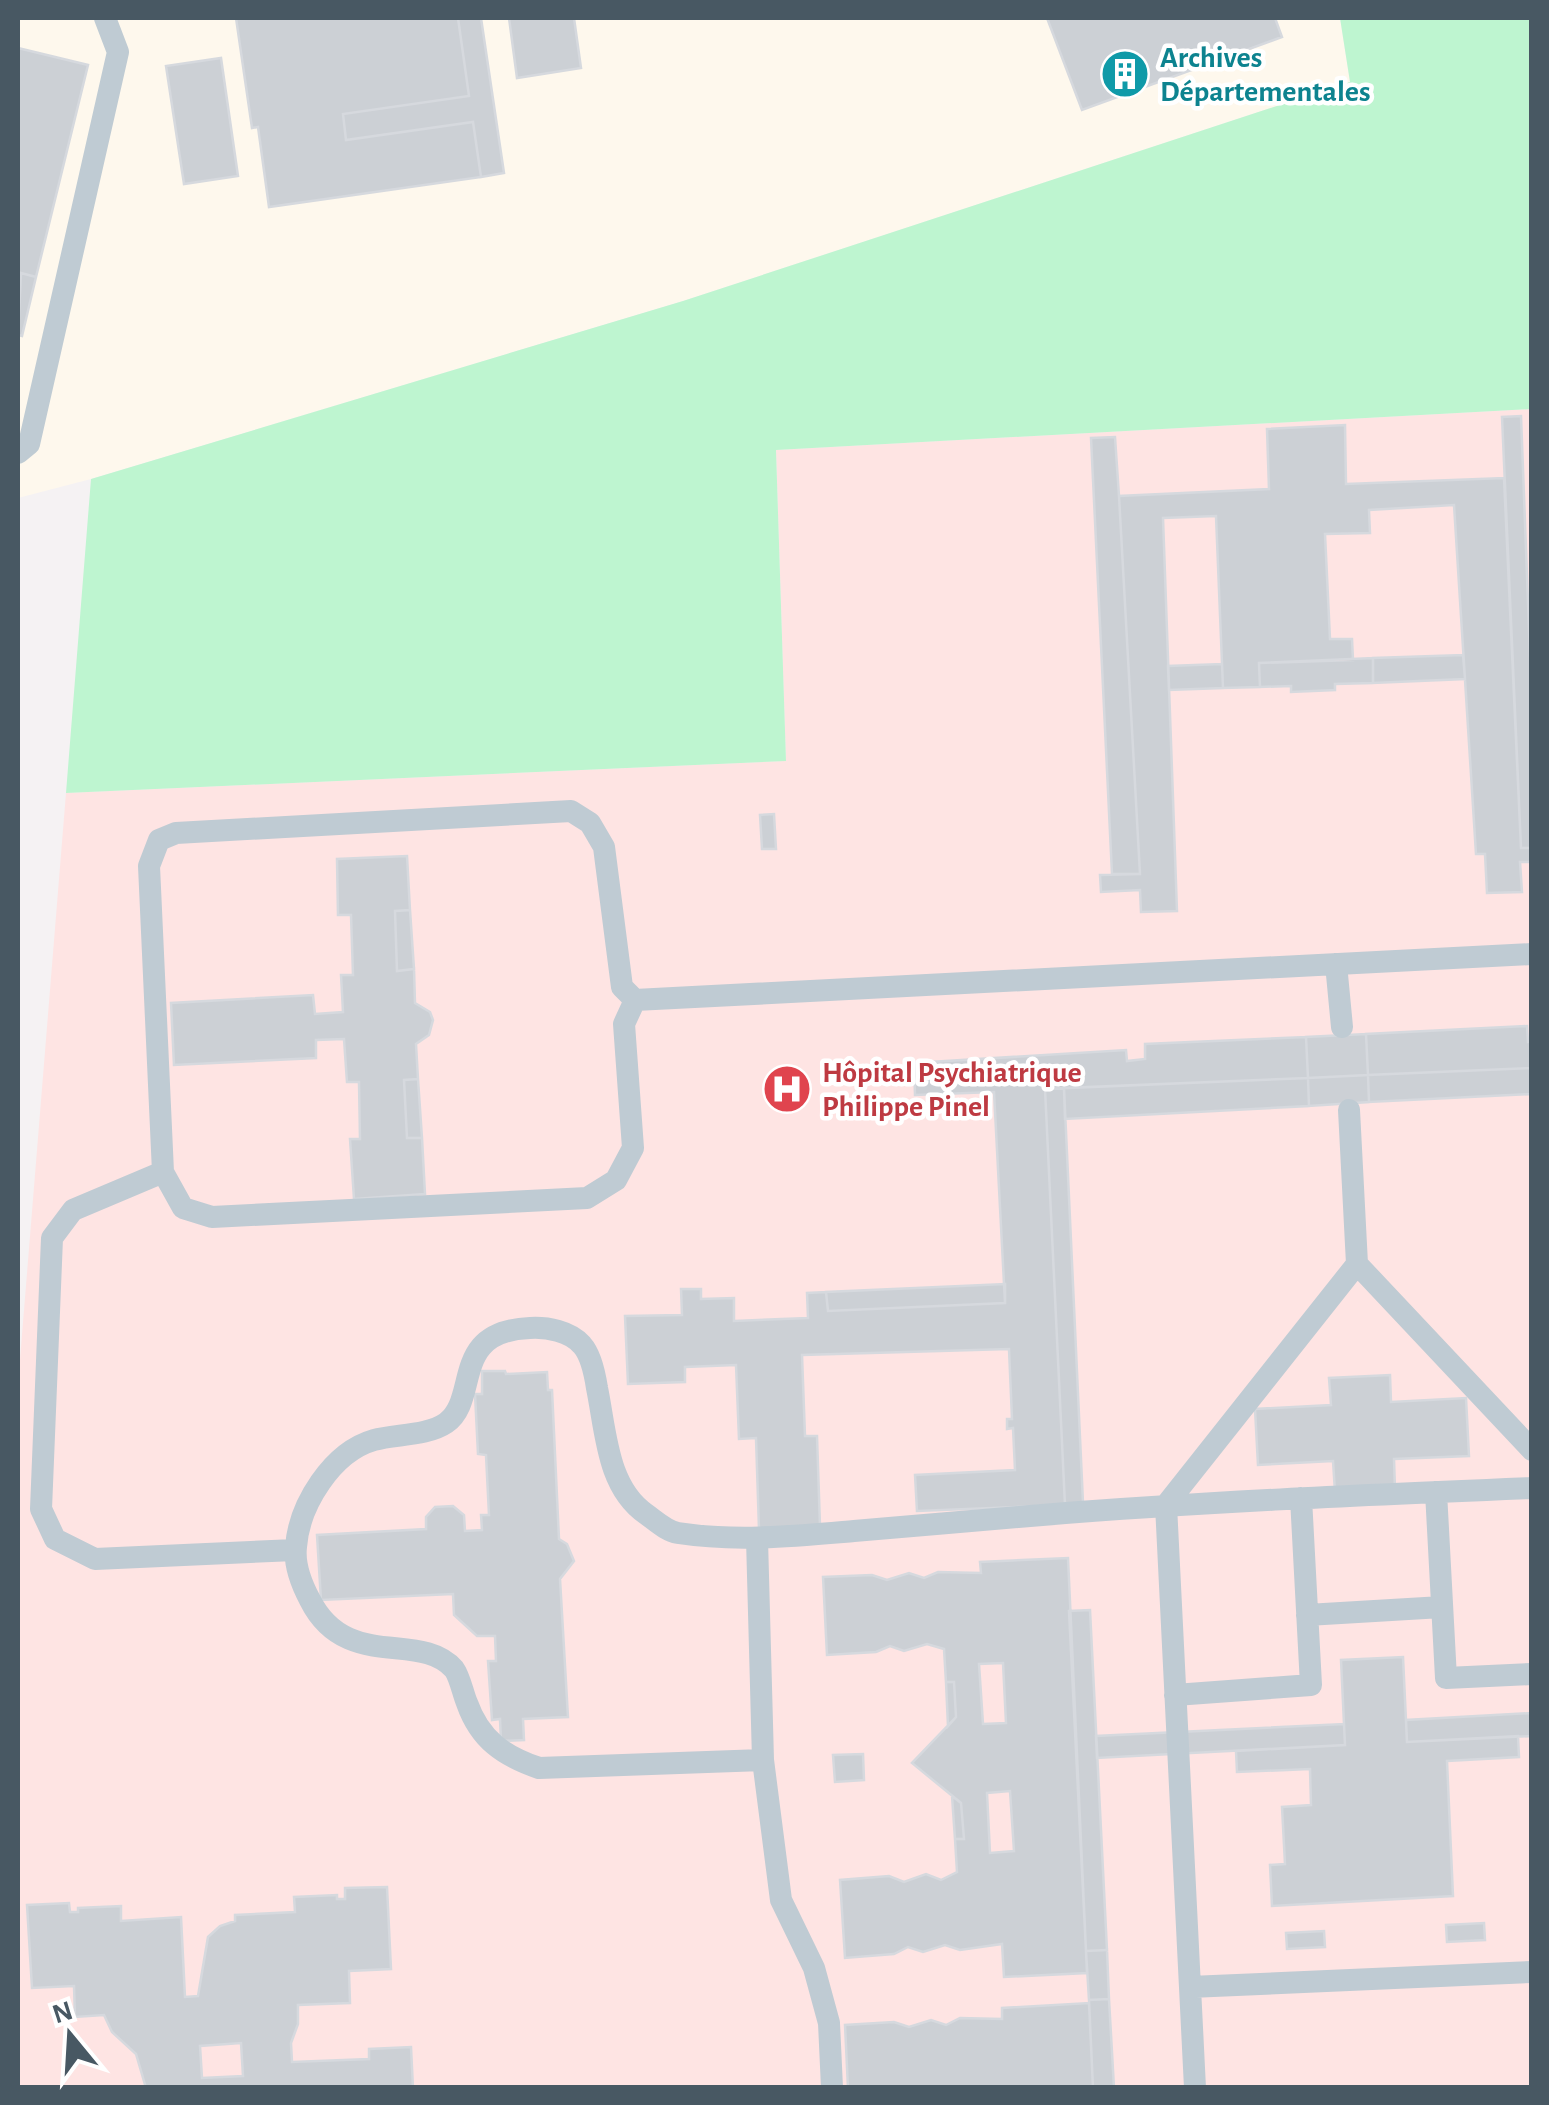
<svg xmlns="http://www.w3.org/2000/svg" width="1549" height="2105" font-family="'Alegreya Sans',sans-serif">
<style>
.commercial{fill:#fef8ed}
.medical{fill:#fee4e3}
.green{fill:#bef5d0}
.building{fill:#ccd0d5;stroke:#d6d9de;stroke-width:2.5;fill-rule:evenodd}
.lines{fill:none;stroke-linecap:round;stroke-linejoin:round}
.service{stroke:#bfcbd3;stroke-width:22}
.labels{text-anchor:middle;stroke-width:9;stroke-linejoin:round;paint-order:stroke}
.culture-label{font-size:30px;font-weight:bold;fill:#0d838f;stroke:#fff;text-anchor:start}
.health-label{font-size:30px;font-weight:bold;fill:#be3a42;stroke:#fff;text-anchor:start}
</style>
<rect width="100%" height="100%" fill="#f5f2f3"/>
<!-- commercial -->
<path class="commercial" d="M18,18H1340L1350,82L683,301L91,479L18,498Z"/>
<!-- medical -->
<path class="medical" d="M1531,409V2087L18,2088V1384L66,793L786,761L776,450Z"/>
<!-- green -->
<path class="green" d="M1340,18H1531V409L776,450L786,761L66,793L91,479L683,301L1350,82Z"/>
<!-- building -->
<path class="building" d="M236,18H458L469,96L343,114L346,140L473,122L481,177L269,207L258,127L252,128Z
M458,18H481L504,173L481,177L473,122L346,140L343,114L469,96Z
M509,18H574L581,68L517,78Z
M1047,18H1275L1282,37L1082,110Z
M18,48L88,65L36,277L21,273L18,286Z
M221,58L238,176L184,184L166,66Z
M21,273L36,277L22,336L18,335Z
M1521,416L1532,709V848H1521L1502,417Z
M1345,425L1346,484L1504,478L1521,848H1532V862H1520L1522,892L1487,893L1485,854H1476L1454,505L1369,510L1370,533L1325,534L1330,639H1352L1353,660L1259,663L1260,687L1223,688L1216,516L1163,518L1177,911L1141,912L1140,890L1101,892L1100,875L1140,874L1119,496L1269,489L1267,429Z
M1115,437L1119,496L1140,874H1112L1091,438Z
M1463,655L1465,679L1373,683V658Z
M1373,658V683L1335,684V690L1291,692V686L1260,687L1259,663Z
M1222,664L1223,688L1169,690L1168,666Z
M774,814L776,849H762L760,815Z
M407,856L410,910L395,911L397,971L414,969L415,1003L430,1012L433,1020L429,1035L416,1044L418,1079L404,1080L407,1138H422L425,1194L354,1199L350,1139H360L359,1082H347L344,1039L316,1040V1058L174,1065L171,1003L313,995L315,1014L343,1012L341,975H353L351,915H338L337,859Z
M410,910L414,969L397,971L395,911Z
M1527,1026L1528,1042L1532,1041V1068L1368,1075L1366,1034Z
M1366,1034L1368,1075L1308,1078L1306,1037Z
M1306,1037L1308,1078L1045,1089L1065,1505L917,1511L915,1475L1015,1470L1013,1428L1007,1429V1419H1012L1009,1349L802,1355L805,1436H817L820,1526L759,1529L756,1438L739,1439L736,1365L685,1367V1382L628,1384L625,1316L682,1315L681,1289H701V1299L734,1298V1321L808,1318L807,1293L826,1292L828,1311L1005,1303L994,1092L915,1095L914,1063L1126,1050L1127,1061L1145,1059V1044Z
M1532,1068V1094L1369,1102L1368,1075Z
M1368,1075L1369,1102L1309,1106L1308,1078Z
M1308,1078L1309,1106L1065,1119L1064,1088Z
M418,1079L422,1138H407L404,1080Z
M1064,1088L1083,1503L1065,1505L1045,1089Z
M1005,1284V1303L828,1311L826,1292Z
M482,1371H505L506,1374L547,1372L548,1390H552L559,1539L567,1544L574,1561L560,1579L568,1717L523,1719L524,1740L501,1741L500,1719L492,1720L488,1661H496L495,1636H477L454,1615L453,1594L321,1600L317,1535L426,1529V1517L435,1507L453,1506L464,1515L465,1531L482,1530L481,1515H489L486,1455L478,1454L475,1394H482Z
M1390,1375L1391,1402L1466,1398L1469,1456L1394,1459L1395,1489L1335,1492L1333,1461L1258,1465L1255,1409L1331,1405L1329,1378Z
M1068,1558L1087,1973L1004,1977L1002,1944L960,1950L945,1945L923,1952L908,1947L894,1954L845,1958L840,1880L889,1876L904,1882L926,1874L941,1880L957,1872L955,1839H964L961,1803L912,1763L956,1717L954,1682H946L944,1649L927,1644L904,1651L890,1646L876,1652L827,1655L823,1577L872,1575L887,1580L909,1573L924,1578L938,1572L981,1573L980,1562ZM1003,1663L1006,1723L983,1724L979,1664ZM1010,1791L1014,1851L990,1853L987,1793Z
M1090,1610L1107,1950L1086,1951L1069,1611Z
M1403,1657L1407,1742L1518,1736L1519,1757L1447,1761L1453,1896L1272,1906L1270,1865L1285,1864L1282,1807L1311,1805L1310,1769L1237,1772L1236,1751L1345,1745L1341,1660Z
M946,1682H954L956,1717L948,1726Z
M1532,1713V1736L1407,1742L1406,1720Z
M1344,1724L1345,1745L1097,1758L1096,1736Z
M863,1754L864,1780L835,1782L833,1755Z
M952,1796L961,1803L964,1839H955Z
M387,1887L391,1969L349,1971L350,2003L298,2005V2024L291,2043L292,2062L369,2059V2049L411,2047L413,2088H146L136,2054L112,2032L104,2015L75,2017L74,1986L32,1988L27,1905L69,1903L70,1912H78V1908L121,1906V1921L181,1917L185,1997L198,1996L208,1937L220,1926L235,1921V1915L295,1912L294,1897L337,1895V1899H345V1888ZM241,2043L243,2076L202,2078L200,2046Z
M1484,1923L1485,1940L1447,1942L1446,1925Z
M1324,1931L1325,1947L1287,1949L1286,1933Z
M1107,1950L1109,1999L1089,2000L1086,1951Z
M1109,1999L1114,2088H1093L1089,2000Z
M1089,2003L1093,2088H848L845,2025L894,2022L909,2027L931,2020L946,2025L960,2018L1002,2019V2008Z"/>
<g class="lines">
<!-- service -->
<path class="service" d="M18,453L29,444L118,52L105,18
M1336,964L1342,1027
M635,1000L624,1024L633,1148L616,1180L587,1198L212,1217L183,1208L163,1172L149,866L159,840L176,833L571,811L590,823L604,847L622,987L635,1000L1532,954
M1349,1110L1357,1264L1532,1450
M163,1172L73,1210L52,1238L41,1509L55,1539L95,1559L295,1550
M1436,1492L1446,1678L1532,1674
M757,1539L763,1760L539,1768C504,1756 480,1740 467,1703C463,1694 460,1677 454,1669C420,1630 346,1672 310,1600C302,1585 294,1564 296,1547C299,1505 332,1452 374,1440C395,1434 427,1436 446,1423C480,1399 449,1331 530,1328C547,1327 570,1331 582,1345C591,1355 595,1375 597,1388C606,1432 607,1487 646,1514C656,1521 666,1531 678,1533C736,1542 795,1536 854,1531C913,1526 971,1521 1030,1516C1197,1502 1364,1495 1532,1488
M1307,1615L1442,1607
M1175,1695L1311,1685L1301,1498
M763,1760L781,1900L814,1968L829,2023L832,2088
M1190,1987L1532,1972
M1195,2088L1166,1505L1357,1264"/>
</g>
<!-- icons -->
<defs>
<g id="building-disc" transform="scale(2.5)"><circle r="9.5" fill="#0f9aa8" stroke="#fff"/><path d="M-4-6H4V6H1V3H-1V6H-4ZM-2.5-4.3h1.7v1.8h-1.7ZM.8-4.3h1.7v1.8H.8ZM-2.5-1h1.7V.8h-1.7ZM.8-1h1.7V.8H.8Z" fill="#fff"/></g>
<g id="hospital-disc" transform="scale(2.5)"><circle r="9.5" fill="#e0444e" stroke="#fff"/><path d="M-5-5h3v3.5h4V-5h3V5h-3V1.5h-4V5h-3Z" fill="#fff"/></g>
</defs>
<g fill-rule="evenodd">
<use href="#building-disc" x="1125" y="74"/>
<use href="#hospital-disc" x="787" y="1089"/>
</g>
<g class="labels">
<!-- culture labels -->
<g class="culture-label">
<text x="1160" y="67">Archives<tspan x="1160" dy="34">Départementales</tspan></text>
</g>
<!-- health labels -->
<g class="health-label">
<text x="822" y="1082">Hôpital Psychiatrique<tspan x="822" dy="34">Philippe Pinel</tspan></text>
</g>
</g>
<!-- border -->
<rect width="1549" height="2105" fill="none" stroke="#485863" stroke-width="40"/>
<!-- north arrow -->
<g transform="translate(70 2035) rotate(342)" stroke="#ffffff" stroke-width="8" paint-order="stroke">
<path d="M0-8L18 38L0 25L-18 38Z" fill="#485863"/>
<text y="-15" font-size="28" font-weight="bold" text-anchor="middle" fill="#485863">N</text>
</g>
</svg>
